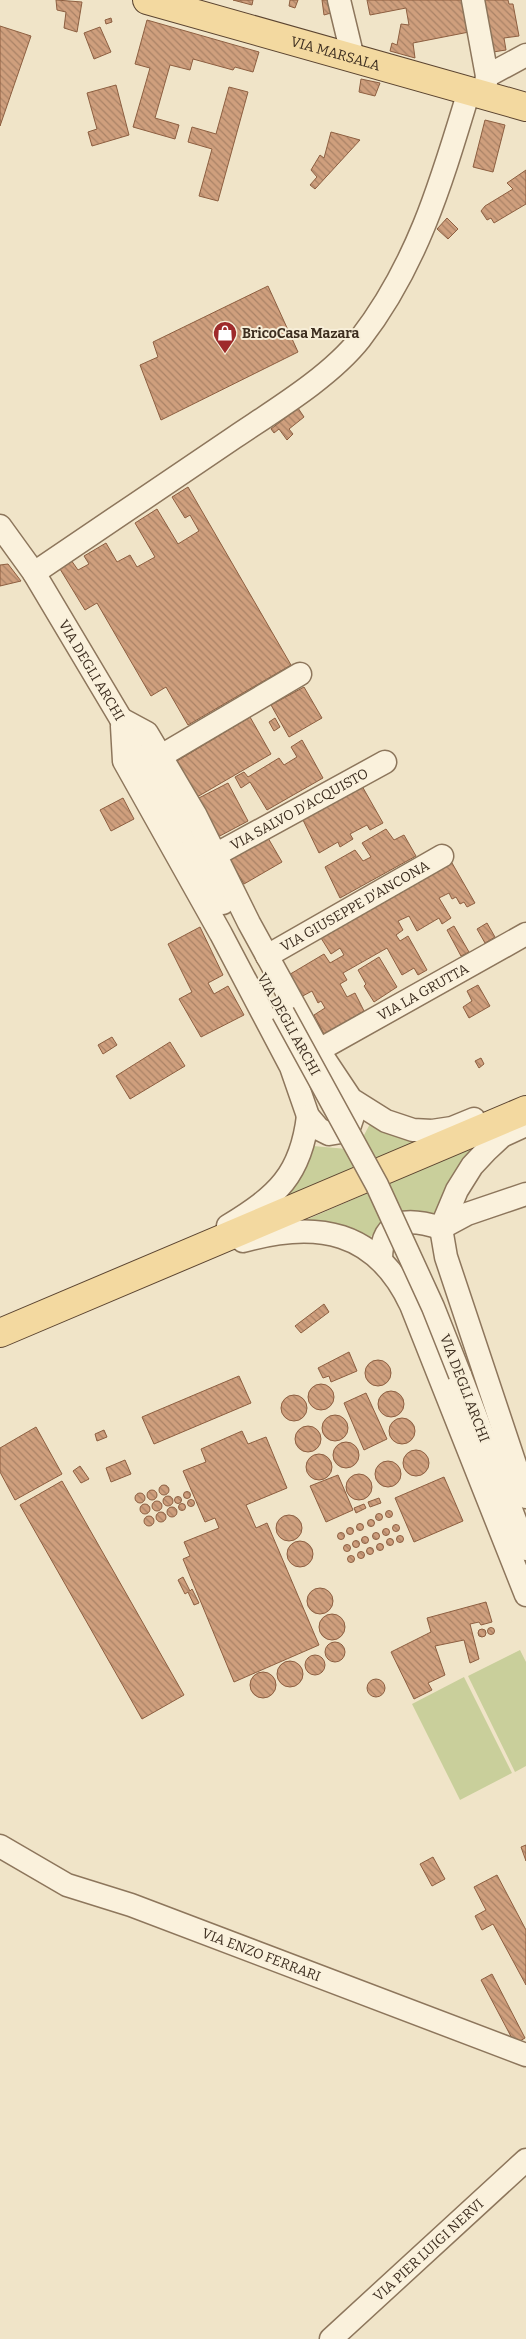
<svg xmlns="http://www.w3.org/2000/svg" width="526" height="2339" font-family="Bitter,serif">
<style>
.grass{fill:#c9cf9b}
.building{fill:url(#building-back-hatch);stroke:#8d5f41}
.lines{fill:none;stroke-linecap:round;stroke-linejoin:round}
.minor-casing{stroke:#8d765c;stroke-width:25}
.major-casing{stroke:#5b4430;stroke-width:30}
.minor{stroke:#faf1dc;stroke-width:22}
.major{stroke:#f3d9a0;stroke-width:28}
.minor-bridge-casing{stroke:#8d765c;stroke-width:25;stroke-linecap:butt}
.minor-bridge{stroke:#faf1dc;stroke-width:22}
.labels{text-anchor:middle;stroke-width:4;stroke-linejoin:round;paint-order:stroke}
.street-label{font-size:14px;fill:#3d2e20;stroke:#f7eed8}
.poi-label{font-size:14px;font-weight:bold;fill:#3d2e20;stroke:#f7eed8;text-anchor:start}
</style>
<defs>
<pattern id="building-back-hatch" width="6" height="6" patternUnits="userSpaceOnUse" patternTransform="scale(1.25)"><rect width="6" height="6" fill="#cf9f7d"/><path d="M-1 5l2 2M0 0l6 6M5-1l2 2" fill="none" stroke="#a98266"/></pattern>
</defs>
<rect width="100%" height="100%" fill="#f0e4c8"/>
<!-- grass -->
<path class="grass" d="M371,1122L432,1136L282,1201L299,1180L313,1146L347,1149L363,1137Z
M480,1144L437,1217C418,1210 397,1206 381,1224C376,1229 374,1235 368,1239L299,1223Z
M520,1650L526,1662V1766L515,1772L468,1676Z
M464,1677L512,1773L460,1800L412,1704Z"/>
<!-- building -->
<path class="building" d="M56,0L82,2L77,32L64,28L66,12L57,10Z
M233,0H253L252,5Z
M290,0H298L295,8L289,6Z
M322,0H328L331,13L324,15Z
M367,0H463L469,32L413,43L415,58L390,51L392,43L397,45L401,24L409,25L406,8L370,15Z
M483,0H508L509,4H513L519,36L504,38L506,50L493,52Z
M111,18L112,22L106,24L105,20Z
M147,20L259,52L253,72L235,67L233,70L193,59L190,70L170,65L155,118L179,125L175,139L133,127L150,68L135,64Z
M0,26L31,36L0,126Z
M100,27L111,52L94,59L84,33Z
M361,79L380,83L375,96L359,92Z
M116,85L129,135L92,146L88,132L97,129L87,93Z
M229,87L248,92L218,201L199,196L212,149L188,142L192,127L216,134Z
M485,120L505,125L493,172L473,167Z
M331,132L360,140L315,189L310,185L317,177L311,170L320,155L324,158Z
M526,170V204L494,223L491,218L487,220L481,211L485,206L513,189L507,183Z
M447,218L458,229L448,239L437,229Z
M268,286L298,352L161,420L140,365L158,357L153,342Z
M298,408L304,417L289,429L293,434L287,440L279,429L274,433L271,429Z
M188,487L291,665L188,725L166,687L151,696L97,603L85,610L60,569L71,560L78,570L89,564L84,556L106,543L117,562L130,555L137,567L155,557L135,523L157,509L178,544L199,531L190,515L185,518L172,497Z
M8,564L21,581L0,586V565Z
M304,687L322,718L289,737L271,705Z
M250,717L271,754L197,797L177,761Z
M275,718L280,727L274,731L269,722Z
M302,740L323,778L267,810L250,782L241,788L235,777L244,772L248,777L279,758L284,765L297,757L291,747Z
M228,783L248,821L216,838L195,800Z
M362,786L383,823L370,830L367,825L350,834L353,839L340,847L338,842L319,853L303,820Z
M123,798L134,819L111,831L100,810Z
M386,829L394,840L404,835L416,856L340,898L325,867L355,850L363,861L371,857L362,843Z
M268,838L282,862L244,884L230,860Z
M452,863L475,903L467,907L464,902L460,904L456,897L452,899L449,893L439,898L451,918L442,924L439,918L417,931L409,916L398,921L403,930L396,935L400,941L408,936L427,970L418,975L414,968L402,975L387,948L343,973L347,980L340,984L347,997L355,993L364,1011L324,1034L314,1015L325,1008L321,1001L318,1003L312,991L299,998L287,976L324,954L330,963L344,955L340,948L331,954L321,938Z
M487,923L495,937L485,943L477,929Z
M454,926L469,952L461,956L447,930Z
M200,927L223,975L208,983L214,994L228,986L244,1015L201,1037L179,999L192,992L168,944Z
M379,957L397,987L374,1002L364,986L366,984L358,970Z
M478,985L490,1006L469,1018L463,1007L472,1001L467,991Z
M112,1037L117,1045L103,1054L98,1045Z
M170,1042L185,1066L130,1099L116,1076Z
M481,1058L484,1064L479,1068L475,1061Z
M324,1304L329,1312L301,1333L295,1326Z
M349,1352L357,1371L331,1382L329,1376L323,1378L318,1368Z
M365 1373a13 13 0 1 1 26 0a13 13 0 1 1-26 0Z
M239,1376L251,1403L154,1444L142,1417Z
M308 1397a13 13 0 1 1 26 0a13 13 0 1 1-26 0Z
M378 1404a13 13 0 1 1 26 0a13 13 0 1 1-26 0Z
M366,1393L387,1439L364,1450L344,1403Z
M281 1408a13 13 0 1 1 26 0a13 13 0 1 1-26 0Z
M322 1428a13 13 0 1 1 26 0a13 13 0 1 1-26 0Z
M389 1431a13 13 0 1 1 26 0a13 13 0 1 1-26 0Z
M295 1439a13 13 0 1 1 26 0a13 13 0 1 1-26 0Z
M36,1427L62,1474L15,1500L0,1472V1448Z
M104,1430L107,1437L97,1441L95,1434Z
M242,1431L248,1444L266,1437L287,1488L246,1505L256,1528L267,1523L319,1645L234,1682L183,1559L190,1556L184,1542L219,1528L215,1518L205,1522L183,1471L206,1462L201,1449Z
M333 1455a13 13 0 1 1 26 0a13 13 0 1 1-26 0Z
M403 1463a13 13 0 1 1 26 0a13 13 0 1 1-26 0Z
M306 1467a13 13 0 1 1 26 0a13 13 0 1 1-26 0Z
M125,1460L131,1474L111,1482L106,1468Z
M375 1474a13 13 0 1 1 26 0a13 13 0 1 1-26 0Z
M80,1466L89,1479L81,1483L73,1471Z
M346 1487a13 13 0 1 1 26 0a13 13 0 1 1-26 0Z
M338,1475L353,1510L326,1522L310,1486Z
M444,1477L463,1521L414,1542L395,1498Z
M62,1481L184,1695L142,1719L20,1505Z
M159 1490a5 5 0 1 1 10 0a5 5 0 1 1-10 0Z
M147 1495a5 5 0 1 1 10 0a5 5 0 1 1-10 0Z
M183.5 1495a3.5 3.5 0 1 1 7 0a3.5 3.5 0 1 1-7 0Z
M135 1498a5 5 0 1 1 10 0a5 5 0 1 1-10 0Z
M163 1501a5 5 0 1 1 10 0a5 5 0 1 1-10 0Z
M174.5 1500a3.5 3.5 0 1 1 7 0a3.5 3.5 0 1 1-7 0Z
M379,1498L381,1503L370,1507L368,1502Z
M187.5 1503a3.5 3.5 0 1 1 7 0a3.5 3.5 0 1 1-7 0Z
M152 1506a5 5 0 1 1 10 0a5 5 0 1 1-10 0Z
M178.5 1507a3.5 3.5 0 1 1 7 0a3.5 3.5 0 1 1-7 0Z
M364,1504L366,1508L356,1513L354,1508Z
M140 1509a5 5 0 1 1 10 0a5 5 0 1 1-10 0Z
M167 1512a5 5 0 1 1 10 0a5 5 0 1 1-10 0Z
M385.5 1514a3.5 3.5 0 1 1 7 0a3.5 3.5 0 1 1-7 0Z
M156 1517a5 5 0 1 1 10 0a5 5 0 1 1-10 0Z
M375.5 1517a3.5 3.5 0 1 1 7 0a3.5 3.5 0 1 1-7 0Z
M276 1528a13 13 0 1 1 26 0a13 13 0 1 1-26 0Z
M144 1521a5 5 0 1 1 10 0a5 5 0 1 1-10 0Z
M367.5 1523a3.5 3.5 0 1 1 7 0a3.5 3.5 0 1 1-7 0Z
M356.5 1527a3.5 3.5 0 1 1 7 0a3.5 3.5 0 1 1-7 0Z
M392.5 1528a3.5 3.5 0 1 1 7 0a3.5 3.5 0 1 1-7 0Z
M346.5 1531a3.5 3.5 0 1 1 7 0a3.5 3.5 0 1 1-7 0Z
M382.5 1532a3.5 3.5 0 1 1 7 0a3.5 3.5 0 1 1-7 0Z
M337.5 1536a3.5 3.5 0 1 1 7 0a3.5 3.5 0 1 1-7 0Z
M372.5 1536a3.5 3.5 0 1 1 7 0a3.5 3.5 0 1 1-7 0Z
M396.5 1539a3.5 3.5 0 1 1 7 0a3.5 3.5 0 1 1-7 0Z
M361.5 1540a3.5 3.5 0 1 1 7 0a3.5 3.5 0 1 1-7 0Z
M386.5 1542a3.5 3.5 0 1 1 7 0a3.5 3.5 0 1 1-7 0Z
M352.5 1544a3.5 3.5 0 1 1 7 0a3.5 3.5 0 1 1-7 0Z
M287 1554a13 13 0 1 1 26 0a13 13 0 1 1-26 0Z
M376.5 1547a3.5 3.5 0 1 1 7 0a3.5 3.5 0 1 1-7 0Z
M343.5 1548a3.5 3.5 0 1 1 7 0a3.5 3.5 0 1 1-7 0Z
M366.5 1551a3.5 3.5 0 1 1 7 0a3.5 3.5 0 1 1-7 0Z
M357.5 1555a3.5 3.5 0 1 1 7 0a3.5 3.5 0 1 1-7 0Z
M347.5 1559a3.5 3.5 0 1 1 7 0a3.5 3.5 0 1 1-7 0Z
M183,1577L190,1591L192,1589L199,1603L194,1605L188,1592L185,1594L178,1580Z
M307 1601a13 13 0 1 1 26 0a13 13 0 1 1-26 0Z
M486,1602L492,1622L481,1625L479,1622L470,1624L479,1659L470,1663L464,1640L435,1646L445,1675L428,1683L432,1690L414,1699L391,1652L431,1632L427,1618Z
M319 1627a13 13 0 1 1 26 0a13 13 0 1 1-26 0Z
M487.5 1631a3.5 3.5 0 1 1 7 0a3.5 3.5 0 1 1-7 0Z
M478 1633a4 4 0 1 1 8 0a4 4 0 1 1-8 0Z
M325 1652a10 10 0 1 1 20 0a10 10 0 1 1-20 0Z
M305 1665a10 10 0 1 1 20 0a10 10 0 1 1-20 0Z
M277 1674a13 13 0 1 1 26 0a13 13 0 1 1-26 0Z
M250 1685a13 13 0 1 1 26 0a13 13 0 1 1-26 0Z
M367 1688a9 9 0 1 1 18 0a9 9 0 1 1-18 0Z
M526,1845V1861L521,1847Z
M433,1857L445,1879L432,1886L420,1864Z
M497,1875L526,1930V1985L493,1924L482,1930L475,1916L486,1910L474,1887Z
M492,1974L525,2038L515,2044L481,1980Z"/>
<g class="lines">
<!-- minor casing -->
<g class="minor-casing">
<g id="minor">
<path d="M339,0L353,58"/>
<path d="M473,0L487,76L484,94"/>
<path d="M487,76L526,55"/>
<path id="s1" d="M0,526L34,573L121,719L223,903"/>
<path d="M34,573C101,528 168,482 235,437C275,410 330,377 360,339C418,264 442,180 469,91"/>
<path d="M121,719L147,733L195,814L249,923L321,1054L351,1099L386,1121L413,1130L432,1131L452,1128L474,1119"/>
<path d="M122,726L124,761L221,934L291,1067L308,1116L319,1129L329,1134L341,1132L350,1125L354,1113"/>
<path d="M161,756L300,674"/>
<path id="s2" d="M215,855L385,762"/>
<path id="s3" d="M267,956L442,856"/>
<path id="s4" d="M319,1050L526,934"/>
<path d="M526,1125L502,1136L486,1151L472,1166L457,1190L441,1228L446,1257L526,1497"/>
<path d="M228,1226C277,1196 301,1175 308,1116"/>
<path d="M243,1241C317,1220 376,1230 411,1305L526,1595"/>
<path d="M381,1258C382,1217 409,1218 441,1228L467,1214L526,1194"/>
<path d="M460,1375L526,1549"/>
<path id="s5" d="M0,1846L67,1885L131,1905L526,2055"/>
<path id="s6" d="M331,2339L526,2160"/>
</g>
</g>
<!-- major casing -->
<g class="major-casing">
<g id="major">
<path id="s7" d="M147,0L526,107"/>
<path d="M0,1333L526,1110"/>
</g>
</g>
<!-- minor -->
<use href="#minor" class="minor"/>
<!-- major -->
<use href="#major" class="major"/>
<!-- minor-bridge casing -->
<g class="minor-bridge-casing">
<path id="minor-bridge" d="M283,1013L377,1185L433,1307L460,1375"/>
</g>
<!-- minor-bridge -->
<use href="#minor-bridge" class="minor-bridge"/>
</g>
<!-- icons -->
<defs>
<g id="shop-pin" transform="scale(1.25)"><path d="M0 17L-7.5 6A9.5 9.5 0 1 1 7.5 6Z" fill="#9e2a2b" stroke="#f7eed8"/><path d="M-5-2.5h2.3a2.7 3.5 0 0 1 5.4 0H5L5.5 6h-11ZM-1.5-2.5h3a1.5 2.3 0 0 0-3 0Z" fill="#fff"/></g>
</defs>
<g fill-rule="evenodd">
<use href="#shop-pin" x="225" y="333"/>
</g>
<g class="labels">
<!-- street labels -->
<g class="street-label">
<text dy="5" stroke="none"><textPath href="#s7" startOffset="196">VIA MARSALA</textPath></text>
<text dy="5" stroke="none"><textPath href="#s1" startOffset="171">VIA DEGLI ARCHI</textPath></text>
<text dy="5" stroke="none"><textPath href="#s2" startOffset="96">VIA SALVO D'ACQUISTO</textPath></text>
<text dy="5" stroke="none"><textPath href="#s3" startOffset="101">VIA GIUSEPPE D'ANCONA</textPath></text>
<text dy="5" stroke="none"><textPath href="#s4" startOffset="119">VIA LA GRUTTA</textPath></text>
<text transform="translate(289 1024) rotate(61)" y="5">VIA DEGLI ARCHI</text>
<text transform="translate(465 1388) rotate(69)" y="5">VIA DEGLI ARCHI</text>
<text dy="5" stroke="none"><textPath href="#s5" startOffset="284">VIA ENZO FERRARI</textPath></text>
<text dy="5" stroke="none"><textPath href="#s6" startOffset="132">VIA PIER LUIGI NERVI</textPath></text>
</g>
<!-- poi labels -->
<g class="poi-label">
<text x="242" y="338">BricoCasa Mazara</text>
</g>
</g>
</svg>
